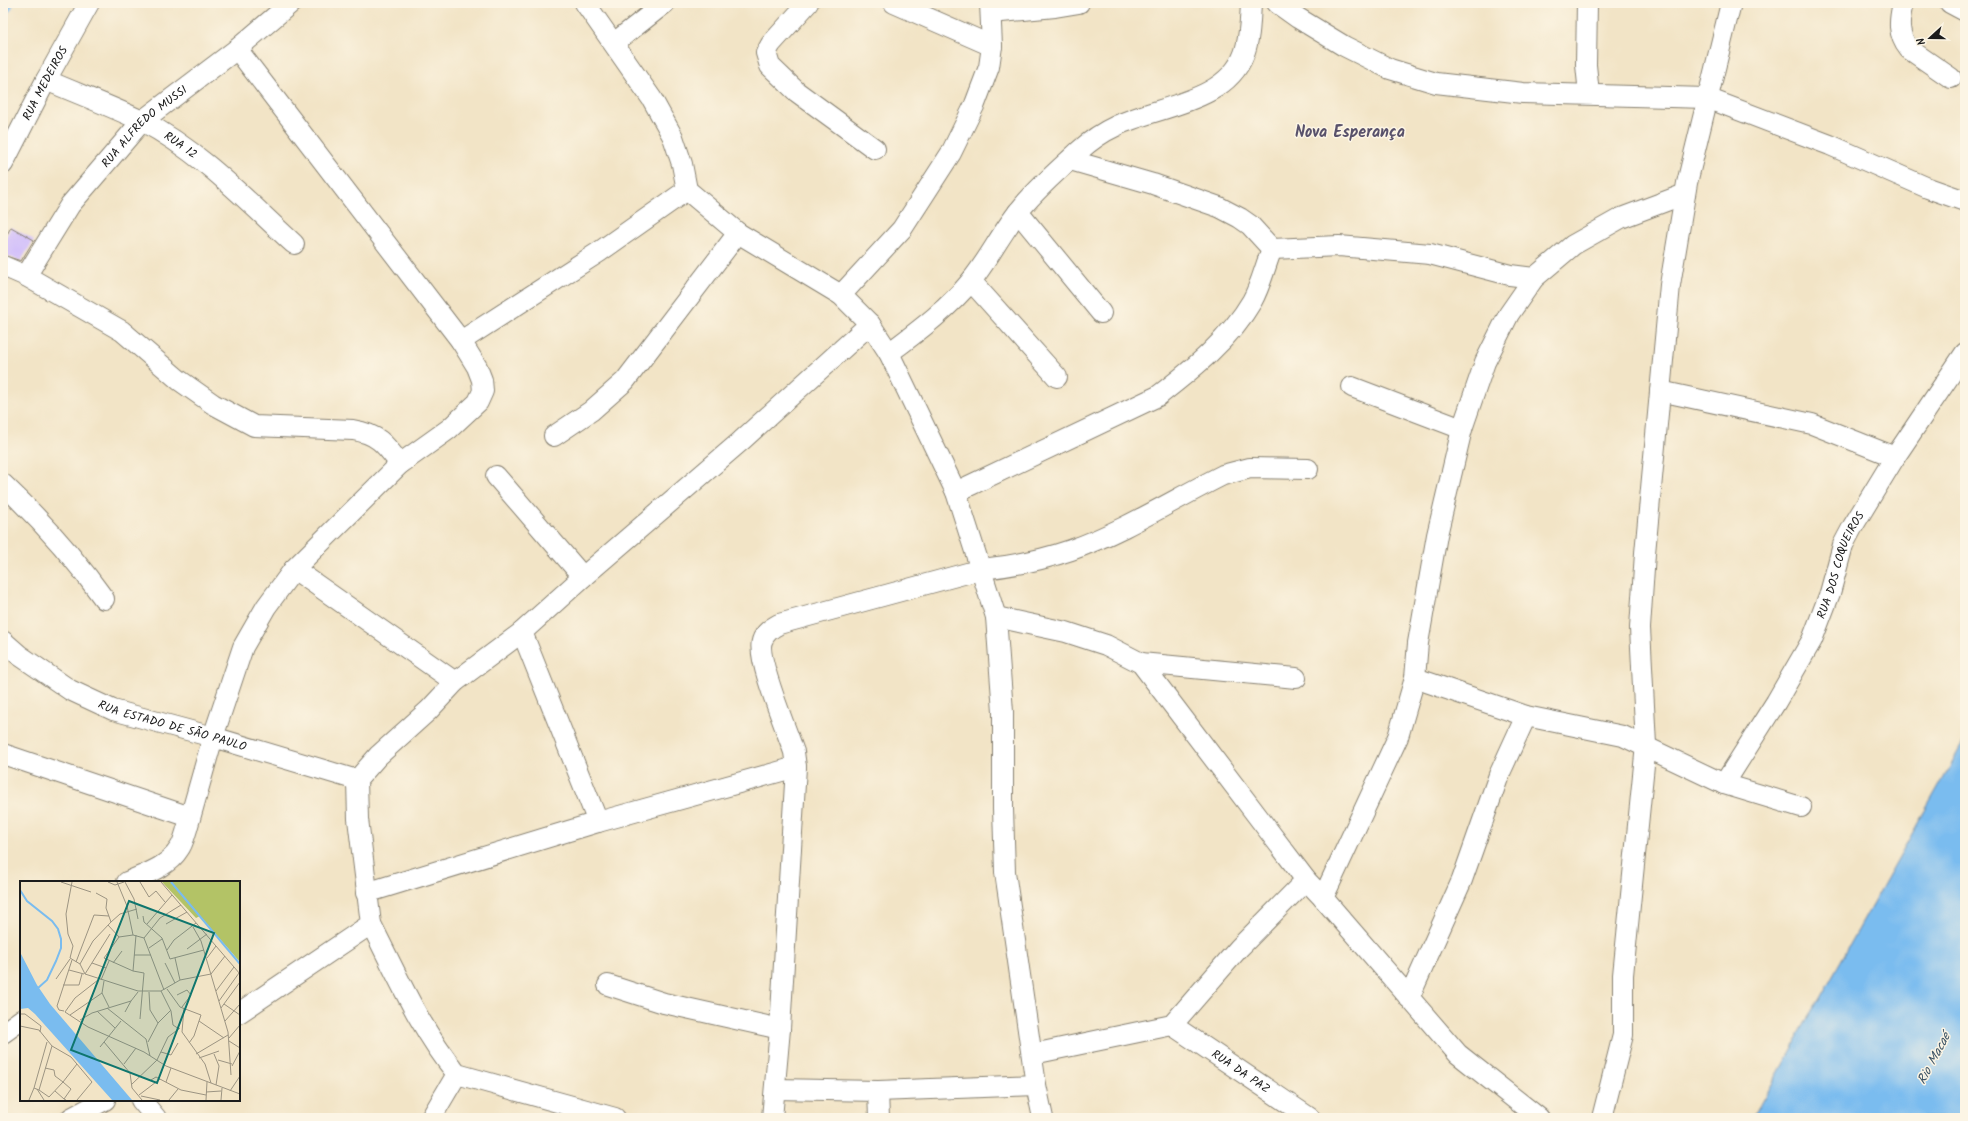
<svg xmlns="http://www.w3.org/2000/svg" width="1968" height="1121" font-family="Kalam,sans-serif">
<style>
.water{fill:#7abcef;stroke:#4b6c86}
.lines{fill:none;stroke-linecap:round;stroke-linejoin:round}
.canal{stroke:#7abcef;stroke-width:19}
.building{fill:#cbb6fe}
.minor-casing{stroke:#878071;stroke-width:22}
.minor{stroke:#fff;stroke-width:20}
.labels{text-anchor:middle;stroke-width:3;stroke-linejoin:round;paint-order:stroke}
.street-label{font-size:12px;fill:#1c1c1c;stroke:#fcf5e5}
.water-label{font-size:13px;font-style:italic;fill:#3d5466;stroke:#fcf5e5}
.district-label{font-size:16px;font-weight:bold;fill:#59526b;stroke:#fcf5e5}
.inset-river{fill:none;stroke:#7abcef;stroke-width:2}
.inset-road{fill:none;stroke:#9c9482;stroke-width:1}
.view{fill:#0f766e;fill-opacity:0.15;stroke:#0f766e;stroke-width:2}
.inset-edge{fill:none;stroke:#1c1c1c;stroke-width:2}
</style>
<rect width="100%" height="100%" fill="#fcf5e5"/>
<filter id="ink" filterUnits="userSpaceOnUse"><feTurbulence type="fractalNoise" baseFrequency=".025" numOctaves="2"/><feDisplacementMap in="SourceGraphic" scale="8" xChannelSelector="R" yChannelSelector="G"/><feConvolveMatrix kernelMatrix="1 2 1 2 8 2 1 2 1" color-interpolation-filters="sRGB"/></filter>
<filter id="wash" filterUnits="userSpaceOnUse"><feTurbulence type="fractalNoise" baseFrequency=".012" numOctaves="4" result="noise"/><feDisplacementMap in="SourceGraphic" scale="16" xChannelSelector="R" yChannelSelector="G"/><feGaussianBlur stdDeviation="0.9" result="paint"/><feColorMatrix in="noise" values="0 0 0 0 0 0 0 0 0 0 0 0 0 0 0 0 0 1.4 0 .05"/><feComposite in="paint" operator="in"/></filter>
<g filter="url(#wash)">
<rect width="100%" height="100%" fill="#f2e4c6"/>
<!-- water -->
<path class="water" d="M1965,739V1118H1753Z"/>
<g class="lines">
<!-- canal -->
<path class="canal" d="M3,5L4,3"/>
</g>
<g id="blocks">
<!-- building -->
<path class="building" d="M11,227L34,240L21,261L3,255V242Z"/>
</g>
</g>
<g filter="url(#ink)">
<use href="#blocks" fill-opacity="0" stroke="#878071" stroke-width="1"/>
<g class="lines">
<!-- minor casing -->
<g class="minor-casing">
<g id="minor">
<path d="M585,3L652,99L673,137L682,164L687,190L738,233L841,295L870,324L889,353L956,492L996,617L1003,712V809L1005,872L1036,1085L1043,1118"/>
<path d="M808,3L771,44L766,53L770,66L797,92L875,149"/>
<path d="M894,3L992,46"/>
<path d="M1277,3L1298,18L1344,46L1390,69L1436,83L1523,93L1707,98L1830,145L1928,188L1965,201"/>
<path d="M1587,3L1586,65L1589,94"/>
<path d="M1903,3C1899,20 1897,34 1909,49L1951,78"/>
<path d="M1950,3L1965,11"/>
<path d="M991,13L1055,7L1079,3"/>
<path d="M614,43L665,3"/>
<path id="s1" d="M46,80C78,94 111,106 142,121C200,151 246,200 294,244"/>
<path d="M1070,160L1153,184L1219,207L1240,218L1250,225L1272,249L1339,246L1430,254L1510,275L1534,278"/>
<path id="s2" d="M3,164L46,80L89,3"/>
<path d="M1018,212L1101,313"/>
<path d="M3,266L26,276L122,331L179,380L213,404L254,426L353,430C378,434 385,444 400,464"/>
<path id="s3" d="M26,276L70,205L142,121L237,49L291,3"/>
<path d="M971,281L1057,377"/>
<path d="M841,295L902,229L951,153L975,104L989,67L992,46L990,3"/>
<path d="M461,341L599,252L687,190"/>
<path d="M889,353C918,331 948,309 971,281C989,259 1001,233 1019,211C1036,189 1059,170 1079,151C1090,141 1103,132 1116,126C1156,106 1226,103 1244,54C1250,38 1250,20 1251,3"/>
<path d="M1352,387L1462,429"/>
<path d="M1660,391L1812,424L1895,457"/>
<path d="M554,436L591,411L625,381L738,233"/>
<path d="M496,476L583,577"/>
<path d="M3,484C40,519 74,557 104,599"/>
<path d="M956,492L1158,396C1193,369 1230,339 1252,301C1261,285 1265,266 1272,249"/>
<path d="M294,569L455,682"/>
<path d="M996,617L1066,632L1106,645L1141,663L1306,880L1323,898L1458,1054L1539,1118"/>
<path d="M522,632L598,822"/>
<path id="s4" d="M3,641L19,655L70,690L113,710L213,737L357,780"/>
<path d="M1141,663L1296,678"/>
<path d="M1415,678L1526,716L1623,736L1724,784L1801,807"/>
<path d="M3,754L190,817"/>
<path id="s5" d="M1724,784L1776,702L1812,640L1830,593L1843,545L1853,526L1895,457L1965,353"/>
<path d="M127,882C145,874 168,867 179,849C183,844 185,835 187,829L213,737L243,647L266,607L294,569L400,464L449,429L478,402L483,391L482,380L477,367L461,341L237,49"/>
<path d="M366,893L598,822L796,767"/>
<path d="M1323,898L1398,737L1415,678L1418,643L1437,535L1462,429L1485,362L1509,314L1534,278L1573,245L1621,218L1685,194"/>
<path d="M371,924C397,975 420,1029 457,1074L615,1118"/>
<path d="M608,985L664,1003L780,1029"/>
<path d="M1409,998L1462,880L1499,775L1526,716"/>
<path d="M239,1013L371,924L358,819L357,780L378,756L429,710L455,682L522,632L583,577L741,441L870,324"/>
<path id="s6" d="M1172,1025L1310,1118"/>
<path d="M3,1033L21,1020"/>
<path d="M1033,1054L1172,1025L1239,948L1306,880"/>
<path d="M775,1089L878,1091L1036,1085"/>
<path d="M878,1091L879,1118"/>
<path d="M141,1100L156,1118"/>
<path d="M71,1118L105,1100"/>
<path d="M431,1118L457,1074"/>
<path d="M772,1118L780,1029L796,767L794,752C787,731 756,658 762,641C765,632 772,628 779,624L982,569C1012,566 1042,560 1071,550C1124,531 1173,500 1223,475L1250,468L1308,469"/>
<path d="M1602,1118L1623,1035V975L1646,745L1640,628L1645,553L1670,285L1687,183L1731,3"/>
</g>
</g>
<!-- minor -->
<use href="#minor" class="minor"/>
</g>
</g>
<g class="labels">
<!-- street labels -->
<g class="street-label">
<text dy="4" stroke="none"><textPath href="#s2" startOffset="91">RUA MEDEIROS</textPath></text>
<text dy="4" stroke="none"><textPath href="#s3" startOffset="192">RUA ALFREDO MUSSI</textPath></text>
<text dy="4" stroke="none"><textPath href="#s1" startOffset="150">RUA 12</textPath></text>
<text dy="4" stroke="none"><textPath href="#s5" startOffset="249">RUA DOS COQUEIROS</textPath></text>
<text dy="4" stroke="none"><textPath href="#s4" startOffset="192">RUA ESTADO DE SÃO PAULO</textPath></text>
<text dy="4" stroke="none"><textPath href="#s6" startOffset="83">RUA DA PAZ</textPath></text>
</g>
<!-- water labels -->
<g class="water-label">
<text transform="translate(1933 1058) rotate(-62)" y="5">Rio Macaé</text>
</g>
<!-- district labels -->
<g class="district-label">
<text x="1350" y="137">Nova Esperança</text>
</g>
</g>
<!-- overview -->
<g transform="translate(20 881)">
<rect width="220" height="220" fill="#f2e4c6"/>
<path d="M142,1H220V81L180,35L176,37Z" fill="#b3c366"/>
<path d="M0,71L17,104L30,123L112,219H92L15,133L8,127L0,128Z" fill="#7abcef"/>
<path class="inset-river" d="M151,1L220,83M0,9L7,20L32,40L38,48L41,58V67L36,80L27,99L18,107"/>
<path class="inset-road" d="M41,1L71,11M52,1L46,33L48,53L53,65L50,77L60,83L65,93L118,110H141L160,99L191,93L205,75M88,1L95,4L104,1M97,1L107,25L113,54L124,57L144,109M105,1L114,18L118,38M120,1L129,16L136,10L145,21M141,1L220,93M76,12L87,18L86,27L91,41M123,35L124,41L142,57L150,78L184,69M127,43L152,14M146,43L167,31M88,44L99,56M173,46L181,60L208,151L211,194M113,54L99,56L84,77L113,90L124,92L120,138M124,57L140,37L161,24M129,67L142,58M167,68L187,53M147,69L154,59L176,42M114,74H131M155,77L160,99M187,77L196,65M56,81L74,34L89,35M72,82L86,87M93,82L102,70M145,82L155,102M60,83L73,60L91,41L100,33L117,28M49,89L64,93M113,90L116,54M65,93L90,53M36,98L50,78M78,99L55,117L45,131L68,146L124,171L146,185L220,213M81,99L89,80M84,100L82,112L89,126M43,104H59L62,93M147,108L160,126L181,134L174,155L169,162M141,110L151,130L153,144L159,148M196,110L214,86M129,111L130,129L138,142M157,114L167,109L171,114L162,126M199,120L219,92M204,123L220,134M87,127L126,158L130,175M164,127L162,151L185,183L191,202M201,127L220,101M44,130L39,129L37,125L52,79M77,130L95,147M105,131L111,120M1,133H5L21,145L20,151M50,134L82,112M60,139L72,132L111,120L118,111M179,140L204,157M205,140L220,123M0,145L19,149L32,165L51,176L72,201L57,219M209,157L220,144M209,160L220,167M27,161L14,207L19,209L32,165M84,161L110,192L112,207L122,219M128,161L138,142L151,129M80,166L101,140M141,171L151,174L158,162M176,173L208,154M194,173L199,185L196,204M179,177L199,170M198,179L212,183M104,183L116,167M212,185L220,170M25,187L34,189L35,195L43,201L57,183M131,199L136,196L161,209L186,214M146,201L151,187M111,204L137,179L148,156L160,147M17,208L24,219M19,209L29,216L43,201L51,208L44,218L46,219M35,210L44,218M210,210L220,195M186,211L201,210M119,214L140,198M121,215L140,219M9,219L14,207M149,219L158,208M186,219L187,201M201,219L202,207"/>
<path class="view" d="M109,20L194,52L137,202L51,169Z"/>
<rect width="220" height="220" class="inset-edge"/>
</g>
<!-- margin -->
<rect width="1968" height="1121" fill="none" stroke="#fcf5e5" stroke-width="16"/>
<!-- north arrow -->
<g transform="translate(1930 38) rotate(249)" stroke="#fcf5e5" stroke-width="3" paint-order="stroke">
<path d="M0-3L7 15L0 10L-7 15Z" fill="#1c1c1c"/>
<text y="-6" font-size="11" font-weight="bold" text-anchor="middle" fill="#1c1c1c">N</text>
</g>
</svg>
